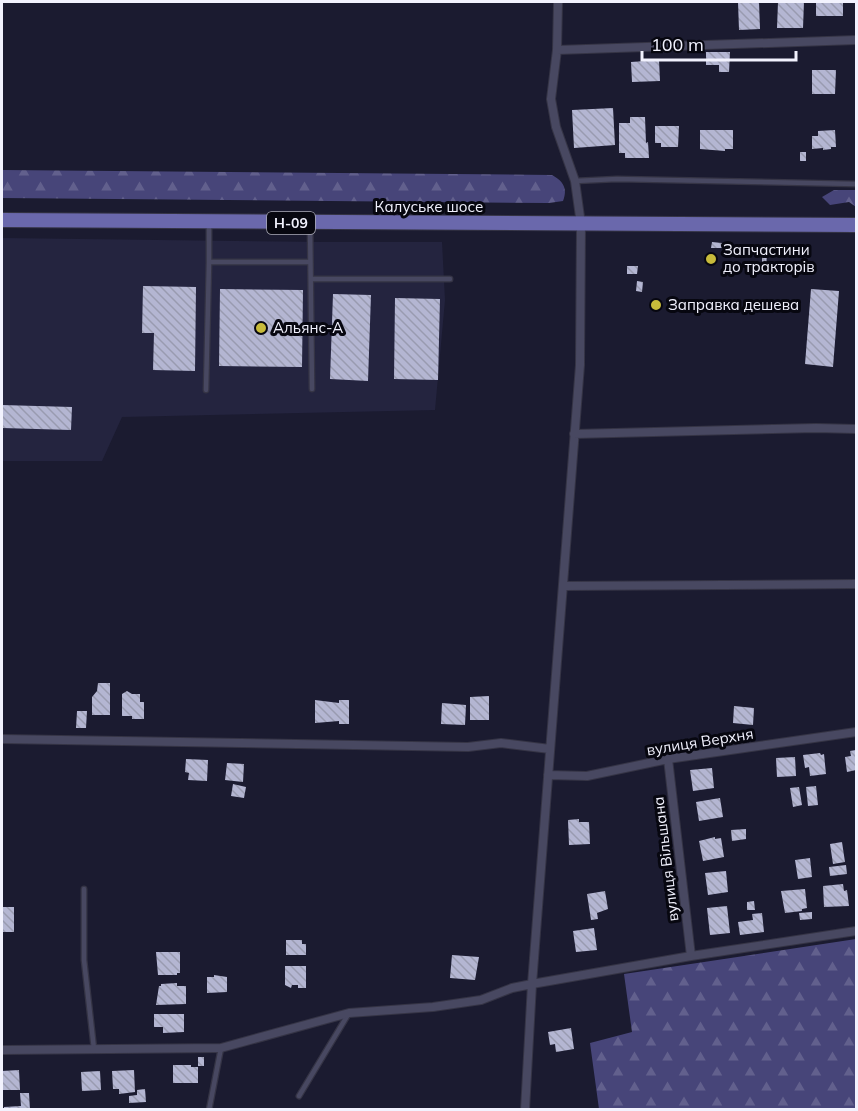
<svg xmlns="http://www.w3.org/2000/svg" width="858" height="1111" font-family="Mulish,sans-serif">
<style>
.built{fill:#24243f}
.forest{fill:url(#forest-firs)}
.building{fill:url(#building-back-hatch)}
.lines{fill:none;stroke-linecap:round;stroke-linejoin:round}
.service-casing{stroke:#353445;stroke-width:7}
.minor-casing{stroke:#353445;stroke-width:10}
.primary-casing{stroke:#353445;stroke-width:16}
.service{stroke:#484861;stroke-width:4.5}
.minor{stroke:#484861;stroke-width:8}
.primary{stroke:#6a68ac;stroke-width:14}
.poi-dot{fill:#c8bb3b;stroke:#070710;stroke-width:2}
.labels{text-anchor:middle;stroke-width:6;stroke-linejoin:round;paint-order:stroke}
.shield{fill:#070710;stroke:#acacb7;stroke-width:1.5}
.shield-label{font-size:14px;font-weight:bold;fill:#f2f2fe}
.street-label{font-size:15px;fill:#f2f2fe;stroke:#070710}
.poi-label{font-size:15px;fill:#f2f2fe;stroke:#070710;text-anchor:start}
</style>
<defs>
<pattern id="forest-firs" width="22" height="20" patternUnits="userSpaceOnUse" patternTransform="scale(1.5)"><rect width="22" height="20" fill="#474579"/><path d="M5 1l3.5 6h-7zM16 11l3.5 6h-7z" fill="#62608d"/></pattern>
<pattern id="building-back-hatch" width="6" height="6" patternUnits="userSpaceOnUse" patternTransform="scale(1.5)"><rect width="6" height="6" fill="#b4b6d2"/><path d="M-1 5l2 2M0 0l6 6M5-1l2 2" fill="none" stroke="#999bb0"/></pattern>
</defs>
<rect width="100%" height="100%" fill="#1b1b30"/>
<!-- built -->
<path class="built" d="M2,238L324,242H442L445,300L435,410L122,417L102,461H2Z"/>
<!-- forest -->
<path class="forest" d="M2,170L552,175C563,181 568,188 563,201L549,203L2,198Z
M834,190H856V207L849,202L830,205L822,197Z
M856,939V1108L853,1110L599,1109L590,1043L632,1032L624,974Z"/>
<!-- building -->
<path class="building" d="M738,2H759L760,29L739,30Z
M778,2H804L803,28H777Z
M816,2H843V16H816Z
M706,52H730L729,72H719V65H706Z
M659,60L660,81L632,82L631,62Z
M812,70H836L835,94H812Z
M613,108L615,145L574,148L572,110Z
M630,117H645L646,143L648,142L649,158H625V153H619V123H630Z
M655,126H679L678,147H661V143H655Z
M700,130H733V149H725V151L700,149Z
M835,130L836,147H831V149L823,150V148L812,149V136H818V131Z
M800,152H806V161H800Z
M712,242L722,243V248H711Z
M762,254H767L766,268L762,267Z
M627,266H638L637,274H627Z
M637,281L643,282L642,292L636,291Z
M143,286L196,287L195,371L153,370L154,333H142Z
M220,289L303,290L302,367L219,366Z
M811,289L839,291L833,367L805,364Z
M333,294L371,295L368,381L330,379Z
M395,298L440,299L438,380L394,379Z
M2,405L72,407L71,430L2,428Z
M98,683H110V715H92V697L97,691Z
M127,691L132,694H140V702H144V719H132V716H122V694Z
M489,696V720H470V697Z
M315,700L339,703V700H349V724H339V721L315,723Z
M442,703L466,705L465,725L441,724Z
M734,706L754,708L753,725L733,723Z
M77,711H87L86,728H76Z
M856,750V770L847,772L845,757L851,756L850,751Z
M820,753L821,755L824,754L826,774L810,776L809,767L805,768L803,755Z
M795,757L796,776L777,777L776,758Z
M186,759L208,760L207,781L188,780L189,773L185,772Z
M227,763L244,764L243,782L225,780Z
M712,768L714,788L693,791L690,770Z
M233,784L246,787L244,798L231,796Z
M816,786L818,805L808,806L806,787Z
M799,787L802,805L793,807L790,788Z
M720,798L723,817L699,821L696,802Z
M579,819V822H589L590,844L569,845L568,820Z
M746,829V839L732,841L731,830Z
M715,837V839L721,838L724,857L703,861L699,841Z
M842,842L845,862L833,864L830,844Z
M810,858L812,877L798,879L795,860Z
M846,865L847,874L830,876L829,867Z
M726,871L728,892L708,895L705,873Z
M843,884L844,891L847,890L849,906L824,907L823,886Z
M805,889L807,908L802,909V911L785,913L781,891Z
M605,891L608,909L597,913L598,919L591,920L587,894Z
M754,901L755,910H747V902Z
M727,906L730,933L710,935L707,908Z
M3,907H14V932H2Z
M812,912V919L800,920L799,913Z
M762,913L764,932L740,935L738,922L753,920L752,914Z
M594,928L597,950L576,952L573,931Z
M286,940H302V944H306V955H286Z
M156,952H180V973H177V975H158Z
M452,955L479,957L475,980L450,978Z
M285,966H306V988H298V985H292L291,988L285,985Z
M214,975L227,977V992L207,993V977H214Z
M177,983V986H186V1004L156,1005L159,986H161V984Z
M154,1014H184V1032L163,1033V1027H154Z
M571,1028L574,1049L556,1052L555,1044L550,1045L548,1032Z
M198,1057H204V1066H198Z
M173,1065H191V1067H198V1083H173Z
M19,1070L20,1090H2V1071Z
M134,1070L135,1092L119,1094V1089H113L112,1071Z
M100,1071L101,1090L82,1091L81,1072Z
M145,1089L146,1102L129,1103V1096L137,1095V1090Z
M20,1093H29L30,1110H4V1107L21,1106Z"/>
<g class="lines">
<!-- service casing -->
<g class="service-casing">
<path id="service" d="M575,181L617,179L856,184
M209,223V262
M310,223L312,389
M311,279H450
M206,390L209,262H310
M84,889V960L94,1049
M299,1096L349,1013
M209,1110L221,1048"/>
</g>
<!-- minor casing -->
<g class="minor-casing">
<path id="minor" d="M557,50L856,40
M574,434L816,428L856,429
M563,586L856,584
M2,739L468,747L501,743L550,749
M668,759L691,956
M548,775L587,776L668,759L856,732
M2,1050L221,1048L349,1013L433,1007L481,1000L512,988L532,984L691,956L856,931
M525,1110L532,984L580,365L581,224L575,181L556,127L551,99L557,50L558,2"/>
</g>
<!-- primary casing -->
<g class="primary-casing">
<path id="primary" d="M2,220L856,225"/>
</g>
<!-- service -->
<use href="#service" class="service"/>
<!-- minor -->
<use href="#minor" class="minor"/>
<!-- primary -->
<use href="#primary" class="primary"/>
</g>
<!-- markers -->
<g class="poi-dot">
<circle cx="711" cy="259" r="6"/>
<circle cx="656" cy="305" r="6"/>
<circle cx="261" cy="328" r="6"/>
</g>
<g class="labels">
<!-- shield labels -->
<rect class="shield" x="267" y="212" width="48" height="22" rx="4.5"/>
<g class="shield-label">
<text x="291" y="228">Н-09</text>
</g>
<!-- street labels -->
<g class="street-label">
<text x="429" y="212">Калуське шосе</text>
<text transform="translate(700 742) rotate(-9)" y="5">вулиця Верхня</text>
<text transform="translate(666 859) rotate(-97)" y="5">вулиця Вільшана</text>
</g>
<!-- poi labels -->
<g class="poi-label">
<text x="723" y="255">Запчастини<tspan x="723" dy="17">до тракторів</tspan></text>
<text x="668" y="310">Заправка дешева</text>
<text x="273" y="333">Альянс-А</text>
</g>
</g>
<!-- border -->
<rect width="858" height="1111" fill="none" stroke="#f2f2fe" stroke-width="6"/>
<!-- scale -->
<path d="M642 51v9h154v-9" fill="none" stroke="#f2f2fe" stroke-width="3"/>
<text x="651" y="51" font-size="18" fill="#f2f2fe" stroke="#070710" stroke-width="4.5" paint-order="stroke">100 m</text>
</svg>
